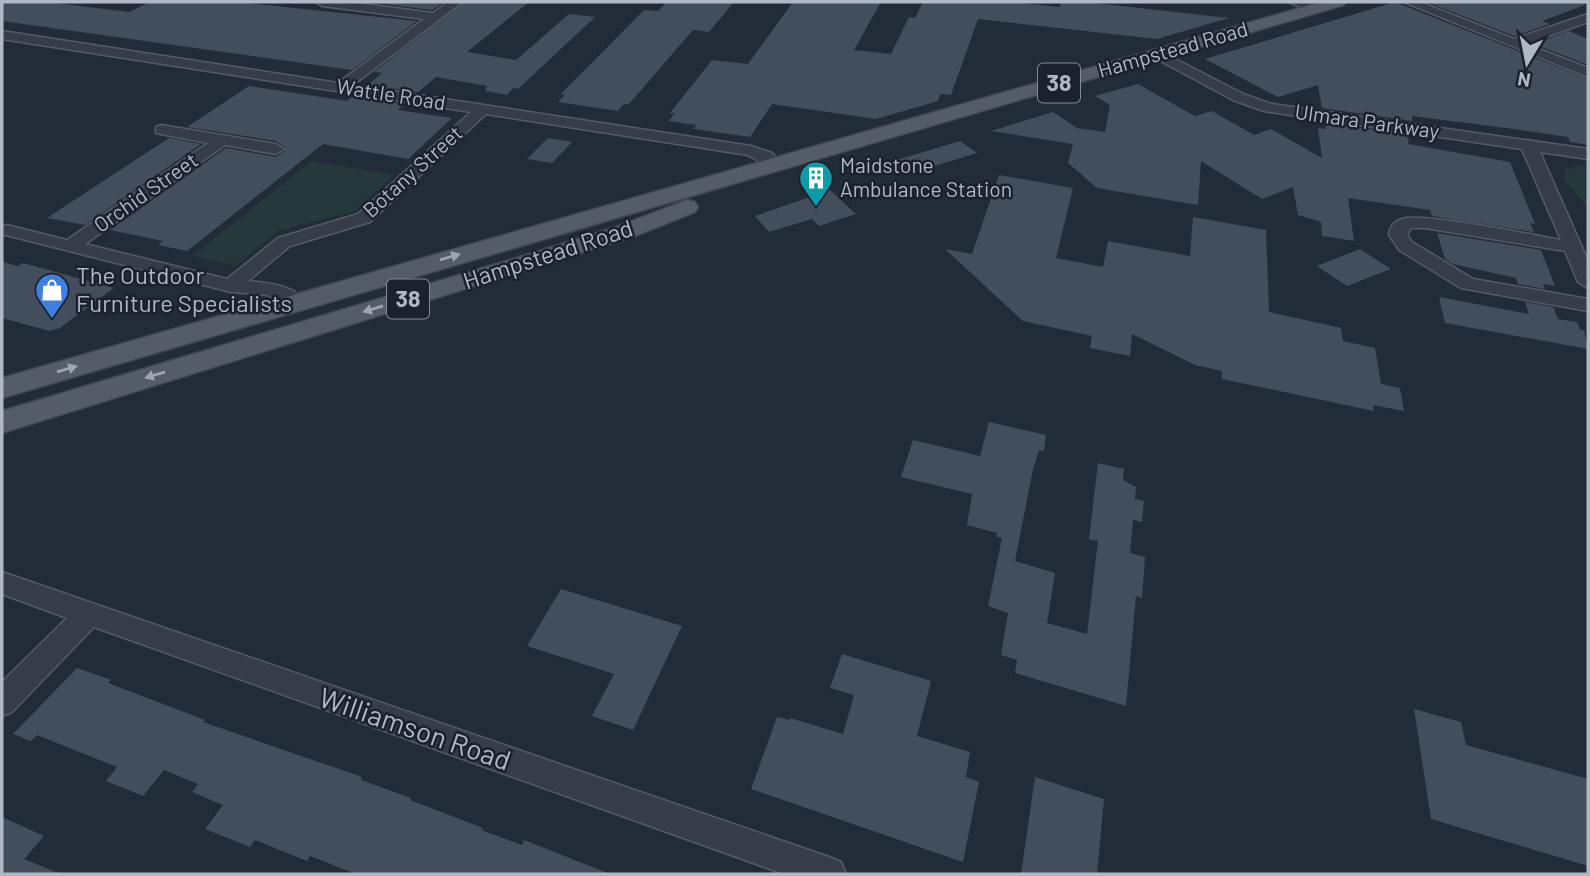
<svg xmlns="http://www.w3.org/2000/svg" width="1590" height="876" font-family="Barlow,sans-serif">
<style>
.green{fill:#25383a}
.building{fill:#434e5d}
.lines{fill:none;stroke-linecap:round;stroke-linejoin:round}
.minor-casing{stroke:#535b66;stroke-width:3}
.major-casing{stroke:#3f4652;stroke-width:3}
.minor{fill:#363d48;fill-rule:evenodd}
.major{fill:#545c68;fill-rule:evenodd}
.oneway{fill:#9ea6b2}
.labels{text-anchor:middle;stroke-width:5;stroke-linejoin:round;paint-order:stroke}
.far-street-label{font-size:21px;fill:#b0b8c5;stroke:#1b222d}
.far-poi-label{font-size:21px;fill:#b0b8c5;stroke:#1b222d;text-anchor:start}
.shield{fill:#1b222d;stroke:#838b97;stroke-width:2}
.shield-label{font-size:23px;font-weight:bold;fill:#b0b8c5}
.street-label{font-size:24px;fill:#b0b8c5;stroke:#1b222d}
.poi-label{font-size:24px;fill:#b0b8c5;stroke:#1b222d;text-anchor:start}
.near-street-label{font-size:28px;fill:#b0b8c5;stroke:#1b222d}
</style>
<rect width="100%" height="100%" fill="#222b38"/>
<!-- green -->
<path class="green" d="M312,161L394,175L355,211L278,231L236,266L192,256Z
M1574,166L1588,167V208L1564,180L1566,170Z"/>
<!-- building -->
<path class="building" d="M2,2H47L129,12L150,2H237L417,21L352,70L2,21Z
M367,2H444L432,10Z
M464,2H529L467,52L516,60L569,14L595,17L518,89L513,88L507,95L485,91L487,86L436,77L418,92L368,85L382,73L374,72Z
M667,2H734L709,32L693,30L629,104H624L618,111L558,102L565,95L561,94L644,10L658,11Z
M793,2H881L854,50L891,54L909,17L915,18L923,2H1010L1060,7L1061,2H1085L1229,18L1157,39L978,19L951,95L940,94L938,101L876,119L772,104L750,137L694,129L696,125L669,121L675,113H670L712,60L748,64Z
M1395,2L1588,79V145L1570,142L1568,137L1514,129L1412,116V121L1322,108L1318,85L1278,97L1205,59Z
M1427,2H1585V5L1542,21L1550,24L1514,36Z
M1569,31L1588,39V65L1534,44Z
M1138,84L1195,116L1212,111L1254,135L1271,129L1322,158L1318,128L1326,129L1325,123L1409,135L1408,144L1510,162L1535,224L1530,223L1534,232L1432,216L1430,210L1348,198L1354,241L1322,236L1321,222L1298,215L1293,187L1262,199L1201,161L1198,205L1097,188L1068,163L1073,144L991,131L1053,112L1077,128L1105,132L1110,105L1095,96Z
M249,86L347,101L353,96L404,104L398,110L452,118L408,159L323,144L187,251L158,245L163,241L110,230L226,148L276,157L285,151V147L276,141L187,127Z
M169,138L201,144L85,225L47,218Z
M548,138L572,142L552,163L527,159Z
M960,141L977,153L912,173L897,160Z
M999,175L1073,188L1056,258L1103,267L1108,241L1190,256L1193,217L1266,230L1269,312L1341,328L1343,341L1375,348L1381,384L1400,388L1404,411L1373,405L1374,411L1222,379V371L1195,365L1132,334L1130,356L1090,348L1092,336L1023,321L945,249L972,254Z
M830,190L856,214L819,226L812,219L769,232L755,216Z
M1437,233L1541,250L1555,286L1543,284L1545,289L1518,284L1516,278L1453,264L1445,259Z
M1360,249L1391,269L1347,286L1317,266Z
M2,262L18,266L23,263L114,288L60,328L50,331L2,318Z
M1439,297L1529,314L1525,302L1553,307L1558,319L1577,322L1580,330H1584L1588,349L1445,323Z
M989,422L1046,435L1044,451L1039,450L1033,469L1015,561L1055,573L1047,623L1087,634L1098,541L1089,539L1098,463L1124,469L1123,480L1136,487L1135,499L1144,501L1142,522L1133,520L1130,553L1145,557L1142,598L1136,596L1126,706L1015,673L1017,660L1001,655L1008,613L988,606L1002,538L997,537V533L967,525L972,494L901,477L913,440L980,456Z
M561,589L682,626L633,730L592,716L614,674L527,646Z
M842,654L931,681L917,736L970,752L966,777L979,782L963,862L751,789L777,717L790,720V718L843,734L854,695L830,688Z
M77,668L111,680L108,683L205,720L203,722L362,777L361,780L411,798L410,800L483,828L481,830L522,845L524,840L610,874H356L310,856L307,861L255,840L250,847L205,829L223,805L192,792L198,784L164,770L143,796L106,781L117,767L37,735L31,741L13,734Z
M1414,709L1461,722L1466,745L1588,779V866L1431,819Z
M1035,777L1104,799L1097,874H1021Z
M2,817L44,836L24,859L61,874H2Z"/>
<g class="lines">
<!-- minor casing -->
<g class="minor-casing">
<path id="minor" d="M316,2H349L433,13L448,2H462L353,85L751,146L772,153L784,166L776,171L748,155L486,114L370,222L290,246L248,281C267,283 294,285 306,302L296,308L267,295L231,292L2,234V226L7,225L67,240L208,143L156,133V127L161,125L276,144L284,149L276,154L225,145L85,244L227,279L278,238L358,214L471,112L2,39V31L338,83L424,19L322,6Z
M1289,2H1305L1318,9L1312,13Z
M1404,2H1420L1514,39L1588,14V22L1526,44L1588,68V77Z
M1158,50L1243,94L1272,104L1588,149V159L1540,152L1588,261V288L1578,282L1565,251L1425,228H1411L1407,235L1412,242L1473,279L1588,299V311L1461,288L1399,250L1389,235C1390,227 1393,222 1402,219C1421,212 1533,235 1561,240L1522,149L1264,111L1233,100L1153,57L1151,54Z
M2,572L829,857L841,862L846,874H784L94,627L12,712L2,716V682L67,618L2,594Z"/>
</g>
<!-- major casing -->
<g class="major-casing">
<path id="major" d="M1321,2H1346L1344,5L2,398V378Z
M687,200L695,202L698,207L695,212L635,236L2,433V411L523,256L619,226Z"/>
</g>
<!-- minor -->
<use href="#minor" class="minor"/>
<!-- major -->
<use href="#major" class="major"/>
</g>
<!-- one-way arrows -->
<defs><path id="oneway-solid" d="M-6-.8H1V-3.2L6.5 0L1 3.2V.8H-6Z" transform="scale(1.75)"/></defs>
<g class="oneway">
<use href="#oneway-solid" transform="translate(450 257) rotate(-16)"/>
<use href="#oneway-solid" transform="translate(373 309) rotate(163)"/>
<use href="#oneway-solid" transform="translate(67 369) rotate(-16)"/>
<use href="#oneway-solid" transform="translate(155 375) rotate(163)"/>
</g>
<!-- icons -->
<defs>
<g id="building-pin" transform="scale(1.75)"><path d="M0 17L-7.5 6A9.5 9.5 0 1 1 7.5 6Z" fill="#0f9aa8" stroke="#1b222d"/><path d="M-4-6H4V6H1V3H-1V6H-4ZM-2.5-4.3h1.7v1.8h-1.7ZM.8-4.3h1.7v1.8H.8ZM-2.5-1h1.7V.8h-1.7ZM.8-1h1.7V.8H.8Z" fill="#fff"/></g>
<g id="shop-pin" transform="scale(1.75)"><path d="M0 17L-7.5 6A9.5 9.5 0 1 1 7.5 6Z" fill="#3f7fe0" stroke="#1b222d"/><path d="M-5-2.5h2.3a2.7 3.5 0 0 1 5.4 0H5L5.5 6h-11ZM-1.5-2.5h3a1.5 2.3 0 0 0-3 0Z" fill="#fff"/></g>
</defs>
<g fill-rule="evenodd">
<use href="#building-pin" x="816" y="178"/>
<use href="#shop-pin" x="52" y="290"/>
</g>
<g class="labels">
<!-- far-street labels -->
<g class="far-street-label">
<text transform="translate(1173 50) rotate(-16)" y="7">Hampstead Road</text>
<text transform="translate(391 95) rotate(9)" y="7">Wattle Road</text>
<text transform="translate(1367 122) rotate(8)" y="7">Ulmara Parkway</text>
<text transform="translate(413 172) rotate(-42)" y="7">Botany Street</text>
<text transform="translate(146 193) rotate(-35)" y="7">Orchid Street</text>
</g>
<!-- far-poi labels -->
<g class="far-poi-label">
<text x="840" y="173">Maidstone<tspan x="840" dy="24">Ambulance Station</tspan></text>
</g>
<!-- shield labels -->
<g class="shield">
<rect x="1038" y="63.5" width="42" height="39" rx="5"/>
<rect x="387" y="279.5" width="42" height="39" rx="5"/>
</g>
<g class="shield-label">
<text x="1059" y="91">38</text>
<text x="408" y="307">38</text>
</g>
<!-- street labels -->
<g class="street-label">
<text transform="translate(548 255) rotate(-18)" y="8">Hampstead Road</text>
</g>
<!-- poi labels -->
<g class="poi-label">
<text x="76" y="284">The Outdoor<tspan x="76" dy="28">Furniture Specialists</tspan></text>
</g>
<!-- near-street labels -->
<g class="near-street-label">
<text transform="translate(415 729) rotate(19)" y="10">Williamson Road</text>
</g>
</g>
<!-- border -->
<rect width="1590" height="876" fill="none" stroke="#b0b8c5" stroke-width="7"/>
<!-- north arrow -->
<g transform="translate(1527 63) rotate(190)" stroke="#1b222d" stroke-width="5" paint-order="stroke">
<path d="M0-5L12 26L0 18L-12 26Z" fill="#b0b8c5"/>
<text y="-10" font-size="19" font-weight="bold" text-anchor="middle" fill="#b0b8c5">N</text>
</g>
</svg>
